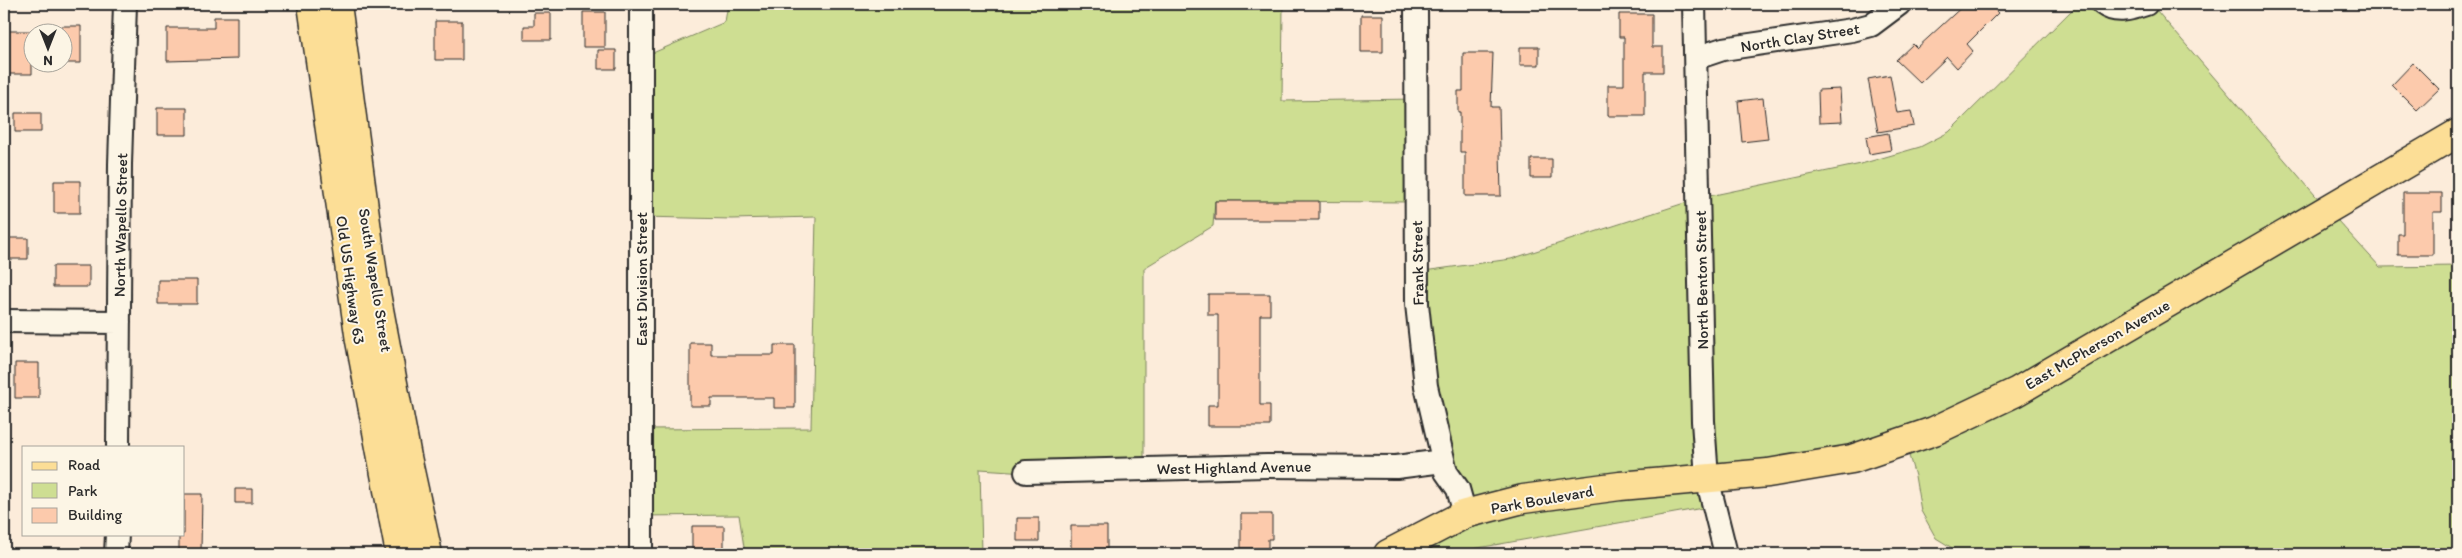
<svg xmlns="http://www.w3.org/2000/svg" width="2462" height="558" font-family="Itim,sans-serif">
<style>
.green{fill:#cede92;stroke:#7c845e}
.building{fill:#fccaac;stroke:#2b2b2b}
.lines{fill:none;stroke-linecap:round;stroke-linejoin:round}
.minor-casing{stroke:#2b2b2b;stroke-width:26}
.major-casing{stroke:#2b2b2b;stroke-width:31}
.highway-casing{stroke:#2b2b2b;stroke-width:31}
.minor{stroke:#fcf5e5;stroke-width:22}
.major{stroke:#fcde96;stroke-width:28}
.highway{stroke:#fcde96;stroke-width:28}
.labels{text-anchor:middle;stroke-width:4;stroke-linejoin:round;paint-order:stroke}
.street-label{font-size:16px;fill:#2b2b2b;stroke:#fcf5e5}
</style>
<rect width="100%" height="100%" fill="#fcecda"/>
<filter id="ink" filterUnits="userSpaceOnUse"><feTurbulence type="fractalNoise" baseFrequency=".02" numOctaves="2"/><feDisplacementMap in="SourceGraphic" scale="10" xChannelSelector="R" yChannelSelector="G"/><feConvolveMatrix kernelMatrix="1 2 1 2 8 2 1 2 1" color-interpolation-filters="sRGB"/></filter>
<g filter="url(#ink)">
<!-- green -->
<path class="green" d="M728,4H1283L1282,101L1416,99L1415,202L1215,201L1213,226L1144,268V469L1026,472L980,469L982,554H745L739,515L641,516V429L811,428L816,217L732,219L641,217V58L725,22Z
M2078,4H2151L2327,209L2380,267L2458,266V554H1962L1936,538L1921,511L1915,476L1905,442L1707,478L1714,506L1444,554H1388L1465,513L1446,472L1416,272L1511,259L1700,198L1861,164L1920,147L1949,132Z"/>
<!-- building -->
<path class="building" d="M1965,4H1989L1998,13L1967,44L1973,51L1957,68L1947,57L1920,83L1896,60L1913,44L1917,48Z
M583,12H605V47H583Z
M534,13H551V40H524V26H534Z
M1619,14H1652V47H1663V72H1645V116H1608V85H1624V37H1619Z
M1361,15H1383V52H1361Z
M214,17H237V59L167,61V28H214Z
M435,21H462V60H435Z
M62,26H81V63H62Z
M4,31H32V74H4Z
M1520,47H1539V65H1520Z
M598,50H616V69H598Z
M1463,53H1493L1491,107H1499L1501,196H1465V152H1460V112H1458V91H1463Z
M2413,63L2439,89L2417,110L2392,85Z
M1890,75L1897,113L1911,111L1914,126L1878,132L1868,79Z
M1840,89L1842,122L1819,123L1818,90Z
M1763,98L1768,139L1742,142L1738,101Z
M157,108H187V135H157Z
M15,113H41V132H15Z
M1888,133L1891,150L1869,154L1866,137Z
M1531,159H1552V178H1531Z
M54,181H80V213H54Z
M2403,193H2442V212H2433V255H2398V234H2403Z
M1215,201H1319V220H1215Z
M4,238H28V259H4Z
M53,266H89V287H53Z
M158,280H197V304H158Z
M1208,294H1270V315H1260V405H1270V426H1208V405H1218V315H1208Z
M690,343H711V355H774V345H795V408H774V398H711V406H690Z
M15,363H39V398H15Z
M235,489H252V503H235Z
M184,494H202L201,552H179V534H184Z
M1241,514H1272V539H1268V548H1241Z
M1017,518H1039V541H1017Z
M692,526H724V551H692Z
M1071,526H1107V549H1071Z"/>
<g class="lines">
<!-- minor casing -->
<g class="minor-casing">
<path id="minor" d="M1416,4L1417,304L1426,386L1446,472L1458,489L1465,514
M1694,4L1703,421L1707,478L1726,554
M2103,4C2116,14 2131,9 2146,4
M1696,58L1723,49L1852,30L1871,25L1899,4
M4,321L119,322
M118,447L120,164L125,4
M1026,472L1267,466L1396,467L1443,461
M116,554L117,534
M641,554V4"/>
</g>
<!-- major casing -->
<g class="major-casing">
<path id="major" d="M1388,554L1465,514L1523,499L1620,486L1768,473L1852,459L1934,431L2016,392L2458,133"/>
</g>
<!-- highway casing -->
<g class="highway-casing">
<path id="highway" d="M312,4L360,341L400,554
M337,4L374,283L407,457L428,554"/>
</g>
<!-- minor -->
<use href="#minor" class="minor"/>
<!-- major -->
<use href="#major" class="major"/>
<!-- highway -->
<use href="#highway" class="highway"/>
</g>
</g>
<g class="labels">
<!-- street labels -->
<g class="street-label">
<text transform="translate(1800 37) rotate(-9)" y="6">North Clay Street</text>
<text transform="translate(120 225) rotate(-89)" y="6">North Wapello Street</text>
<text transform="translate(1417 263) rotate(-91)" y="6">Frank Street</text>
<text transform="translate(641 279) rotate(-90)" y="6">East Division Street</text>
<text transform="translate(351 280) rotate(82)" y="6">Old US Highway 63</text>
<text transform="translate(376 280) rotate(81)" y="6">South Wapello Street</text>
<text transform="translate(1701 280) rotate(-91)" y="6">North Benton Street</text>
<text transform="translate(2097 344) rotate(-30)" y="6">East McPherson Avenue</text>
<text transform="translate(1234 467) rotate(-1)" y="6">West Highland Avenue</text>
<text transform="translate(1542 499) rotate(-10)" y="6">Park Boulevard</text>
</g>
</g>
<!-- margin -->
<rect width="2462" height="558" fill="none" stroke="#fcf5e5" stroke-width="20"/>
<rect x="10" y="10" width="2442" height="538" fill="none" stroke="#2b2b2b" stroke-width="2" filter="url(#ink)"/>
<!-- legend -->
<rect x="22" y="446" width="162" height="90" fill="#fcf5e5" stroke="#a8a49b"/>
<rect x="32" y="462" width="25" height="8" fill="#fcde96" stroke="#a8a49b"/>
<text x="68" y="470" font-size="15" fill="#2b2b2b">Road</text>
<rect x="32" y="483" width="25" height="15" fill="#cede92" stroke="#a8a49b"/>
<text x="68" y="496" font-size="15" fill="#2b2b2b">Park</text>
<rect x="32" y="508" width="25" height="15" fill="#fccaac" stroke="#a8a49b"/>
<text x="68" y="520" font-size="15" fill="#2b2b2b">Building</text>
<!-- north arrow -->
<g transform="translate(48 48) rotate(180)"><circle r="24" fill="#fcf5e5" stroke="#a8a49b"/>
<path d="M0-4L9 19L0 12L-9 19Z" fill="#2b2b2b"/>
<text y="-8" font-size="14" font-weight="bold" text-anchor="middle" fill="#2b2b2b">N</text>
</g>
</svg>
